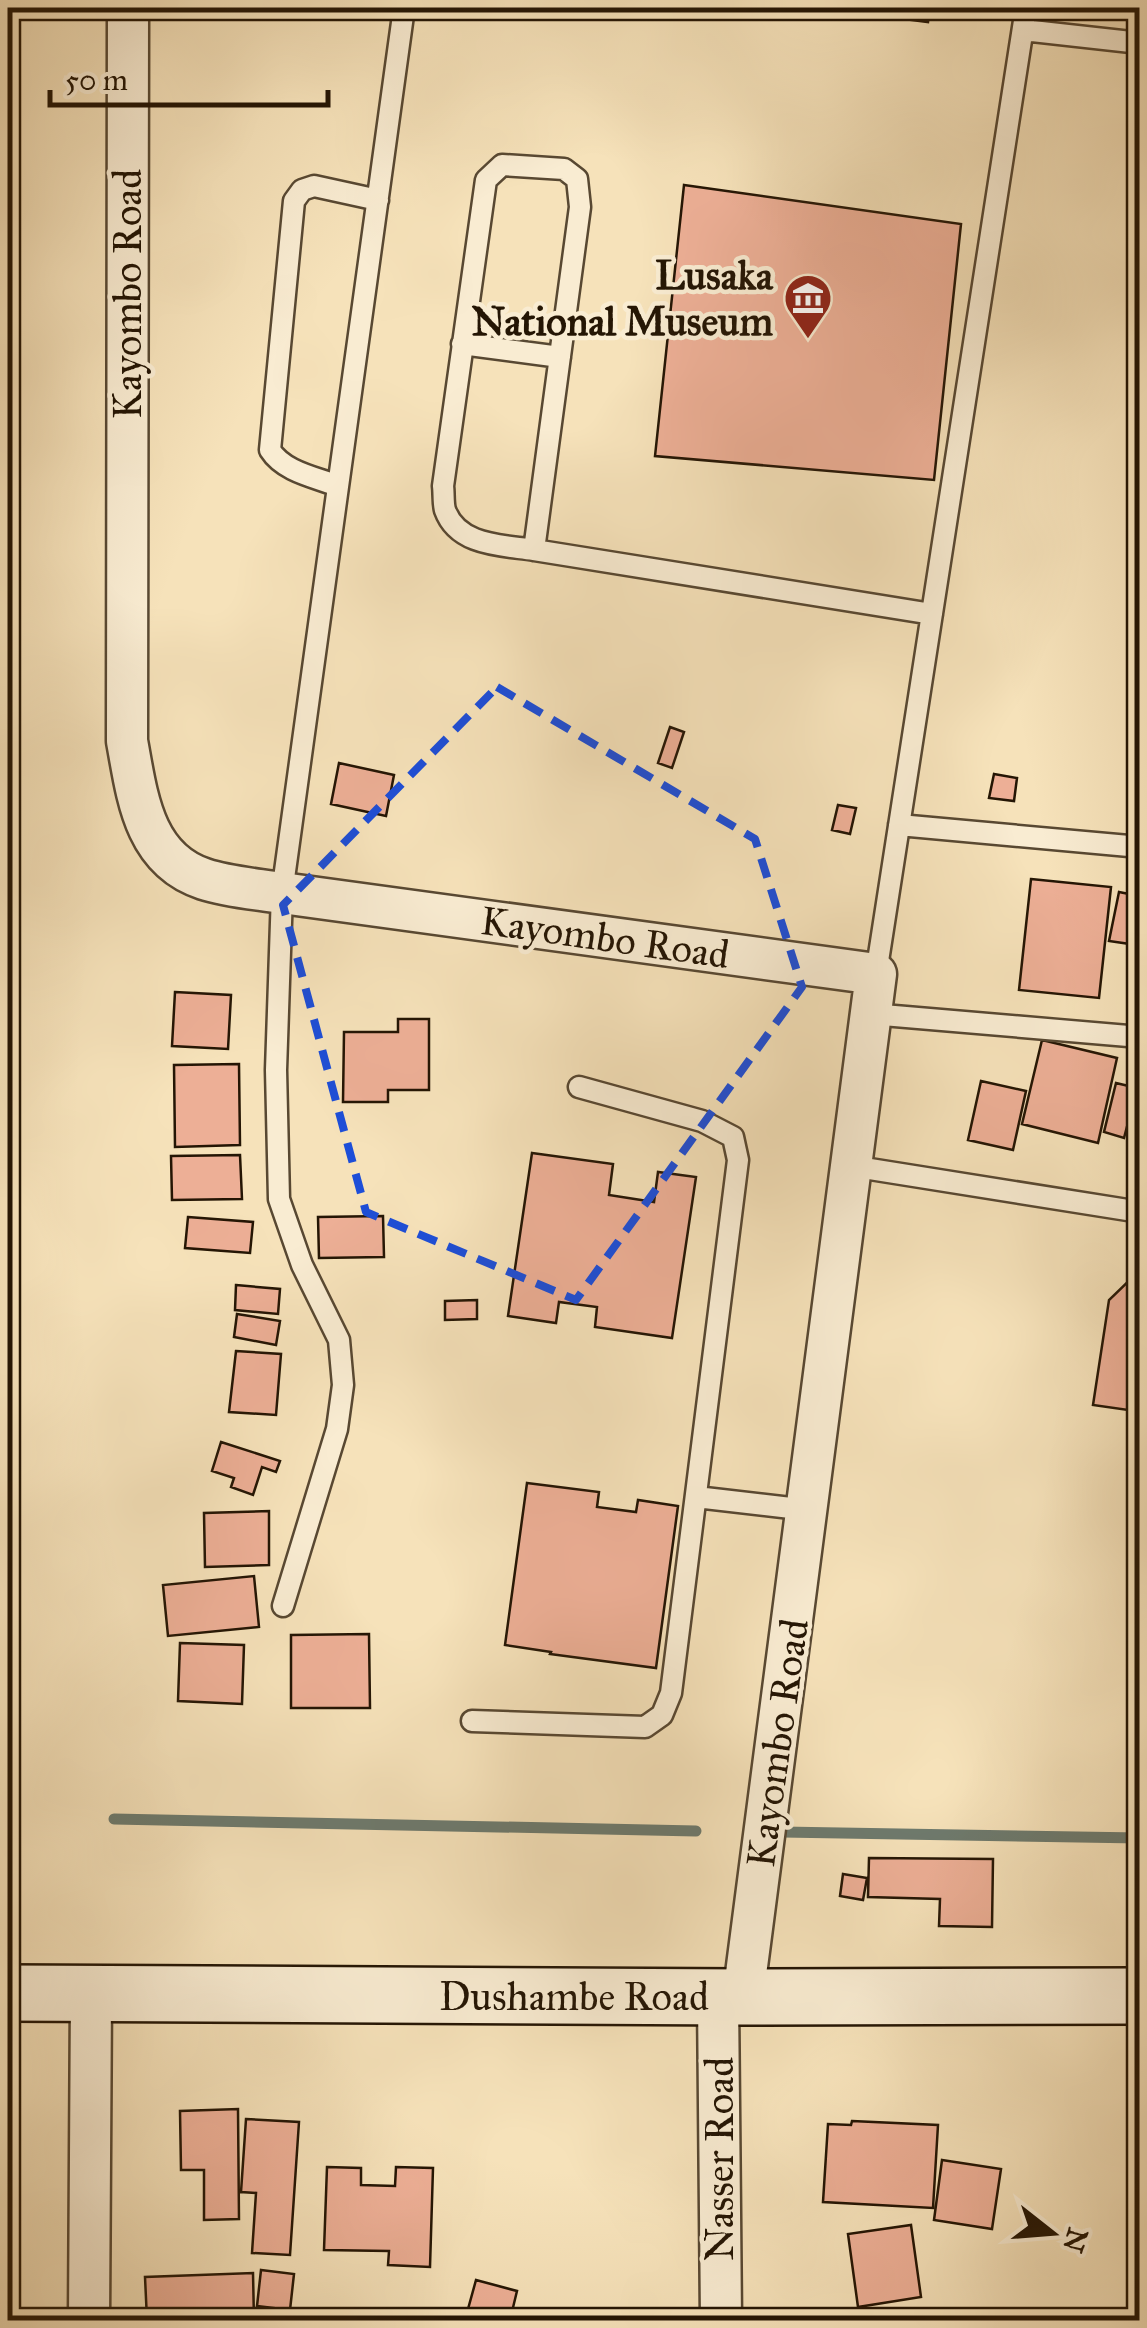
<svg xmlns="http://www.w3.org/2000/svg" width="1147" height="2328" font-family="'IM FELL Great Primer',serif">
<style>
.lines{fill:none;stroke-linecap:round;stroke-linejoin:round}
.stream{stroke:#6d7a6e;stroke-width:11}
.building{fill:#edaf96;stroke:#241504;stroke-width:2.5}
.lane-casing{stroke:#584832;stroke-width:25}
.street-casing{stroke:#584832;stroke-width:45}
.secondary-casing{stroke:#241504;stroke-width:60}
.lane{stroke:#f9ecd2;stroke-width:20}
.street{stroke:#f9ecd2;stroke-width:40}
.secondary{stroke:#f9ecd2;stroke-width:55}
.marked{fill:none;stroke:#1d4ed8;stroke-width:8;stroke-dasharray:20 12;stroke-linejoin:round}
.labels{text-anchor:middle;stroke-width:9;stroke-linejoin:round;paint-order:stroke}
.poi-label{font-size:40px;font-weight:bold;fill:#241504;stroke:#f9ecd2;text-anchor:end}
.street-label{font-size:40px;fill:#241504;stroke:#f9ecd2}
</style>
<rect width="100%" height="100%" fill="#f6e2ba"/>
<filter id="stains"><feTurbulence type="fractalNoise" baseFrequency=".002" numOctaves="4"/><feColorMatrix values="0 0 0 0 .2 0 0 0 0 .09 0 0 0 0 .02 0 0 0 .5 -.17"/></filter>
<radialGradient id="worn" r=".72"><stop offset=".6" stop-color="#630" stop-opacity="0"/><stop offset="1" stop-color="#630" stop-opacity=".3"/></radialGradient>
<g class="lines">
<!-- stream -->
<path class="stream" d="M114,1819L696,1831
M782,1832L1140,1838"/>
</g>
<!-- building -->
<path class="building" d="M819,8H930L928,22Z
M684,185L961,224L934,480L655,456Z
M670,727L684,732L672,768L658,763Z
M339,763L394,775L386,816L331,804Z
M994,774L1017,778L1014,801L989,798Z
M838,805L856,808L850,834L832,830Z
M1031,879L1111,887L1099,998L1019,990Z
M1119,892L1139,896L1130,944L1109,941Z
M1140,929V973L1133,971Z
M175,992L231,995L228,1049L172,1046Z
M398,1019H429V1090H388V1102H343L344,1032H398Z
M1042,1040L1117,1058L1098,1143L1022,1124Z
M239,1064L240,1145L175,1147L174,1065Z
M981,1081L1026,1091L1013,1150L968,1140Z
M1140,1082V1135L1130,1133Z
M1116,1083L1137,1088L1124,1138L1104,1132Z
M532,1153L613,1164L609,1195L654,1202L658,1172L696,1177L672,1338L595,1327L597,1307L559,1302L556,1323L508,1316Z
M240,1155L242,1199L172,1200L171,1156Z
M383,1216L384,1257L319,1258L318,1217Z
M188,1217L253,1222L250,1253L185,1248Z
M1140,1270V1407L1135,1411L1093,1405L1109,1300Z
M236,1285L280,1289L278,1314L235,1310Z
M477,1300V1319L445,1320V1301Z
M237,1314L280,1321L276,1345L234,1337Z
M236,1351L281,1354L276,1415L229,1412Z
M221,1442L280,1461L276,1472L262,1467L253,1495L231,1487L234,1478L212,1471Z
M527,1483L599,1492L597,1507L636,1512L638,1500L678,1506L656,1668L550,1654L551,1652L505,1645Z
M269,1511V1565L205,1567L204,1513Z
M254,1576L259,1627L168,1636L163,1585Z
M369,1634L370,1708H291V1635Z
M180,1643L244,1645L242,1704L178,1701Z
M869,1858L993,1859L992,1927L939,1926L940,1899L868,1897Z
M843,1874L867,1878L863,1900L840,1896Z
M238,2109L239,2219L204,2220V2170H181L180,2111Z
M246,2119L299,2122L290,2255L252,2253L256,2193L241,2192Z
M852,2121L938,2125L933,2208L823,2202L828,2124L851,2125Z
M942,2160L1001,2169L992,2229L934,2220Z
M327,2167L361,2168V2185L395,2186L396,2167L433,2168L430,2267L388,2265L389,2251L324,2250Z
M911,2225L921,2297L858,2307L848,2234Z
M261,2270L294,2274L290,2310L257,2306Z
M253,2273L254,2320H147L145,2277Z
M476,2280L517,2291L510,2320H465Z
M308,2313L309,2320H266L265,2318Z"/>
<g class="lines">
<!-- lane casing -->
<g class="lane-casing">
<path id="lane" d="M1023,30L1140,43
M462,344L560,357
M338,486C315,477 284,472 270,450L294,201L302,190L314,186L378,200
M534,550L580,207L577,179L564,169L502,165L486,180L443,486C444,493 443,503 445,510C458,546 502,545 534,550L932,614
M899,825L1140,847
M876,974L1026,8
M871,1014L1140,1037
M851,1166L1140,1212
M696,1497L808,1510
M283,1606L337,1429L343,1385L339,1340L302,1265L279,1199L276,1070L282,893L404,8
M472,1721L645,1727L662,1715L671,1693L738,1160L733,1137L702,1121L579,1087"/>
</g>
<!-- street casing -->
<g class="street-casing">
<path id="street" d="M128,8L127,741C137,795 143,859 204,879C228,887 257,889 282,893L876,974L743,1997
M718,1997L721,2320
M89,2320L91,1994"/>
</g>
<!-- secondary casing -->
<g class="secondary-casing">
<path id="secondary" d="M8,1993L743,1997L1140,1996"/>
</g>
<!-- lane -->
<use href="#lane" class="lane"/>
<!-- street -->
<use href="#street" class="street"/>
<!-- secondary -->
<use href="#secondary" class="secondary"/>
</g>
<!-- marked area -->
<path class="marked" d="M497,687L755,839L802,987L576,1300L366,1212L283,905Z"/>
<!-- icons -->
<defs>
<g id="museum-pin" transform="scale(2.5)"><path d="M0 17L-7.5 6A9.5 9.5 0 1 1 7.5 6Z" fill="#8f2418" stroke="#f9ecd2"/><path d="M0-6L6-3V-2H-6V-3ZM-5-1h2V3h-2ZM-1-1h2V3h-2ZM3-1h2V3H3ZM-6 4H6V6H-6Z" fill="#fff"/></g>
</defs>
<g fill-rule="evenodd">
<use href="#museum-pin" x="808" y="298"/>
</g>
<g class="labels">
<!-- poi labels -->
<g class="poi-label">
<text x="773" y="289">Lusaka<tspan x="773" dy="46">National Museum</tspan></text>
</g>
<!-- street labels -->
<g class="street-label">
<text transform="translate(127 294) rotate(-90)" y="14">Kayombo Road</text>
<text transform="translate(605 937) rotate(8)" y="14">Kayombo Road</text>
<text transform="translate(777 1743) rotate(-82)" y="14">Kayombo Road</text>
<text x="574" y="2010">Dushambe Road</text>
<text transform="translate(719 2159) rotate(-90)" y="14">Nasser Road</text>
</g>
</g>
<!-- margin -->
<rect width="1147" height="2328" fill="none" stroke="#f6e2ba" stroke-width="40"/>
<rect x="10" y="10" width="1127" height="2308" fill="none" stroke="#241504" stroke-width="5"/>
<rect x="20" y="20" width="1107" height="2288" fill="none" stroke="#241504" stroke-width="2.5"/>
<!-- north arrow -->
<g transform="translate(1052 2233) rotate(107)" stroke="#f9ecd2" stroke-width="8" paint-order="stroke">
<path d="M0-8L18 38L0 25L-18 38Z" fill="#241504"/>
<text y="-15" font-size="28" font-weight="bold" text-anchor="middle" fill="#241504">N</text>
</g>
<!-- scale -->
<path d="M50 90v15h278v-15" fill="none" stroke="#241504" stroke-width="5"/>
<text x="65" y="90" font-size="30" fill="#241504" stroke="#f9ecd2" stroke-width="8" paint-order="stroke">50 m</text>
<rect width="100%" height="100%" filter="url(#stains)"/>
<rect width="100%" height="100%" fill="url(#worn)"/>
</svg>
